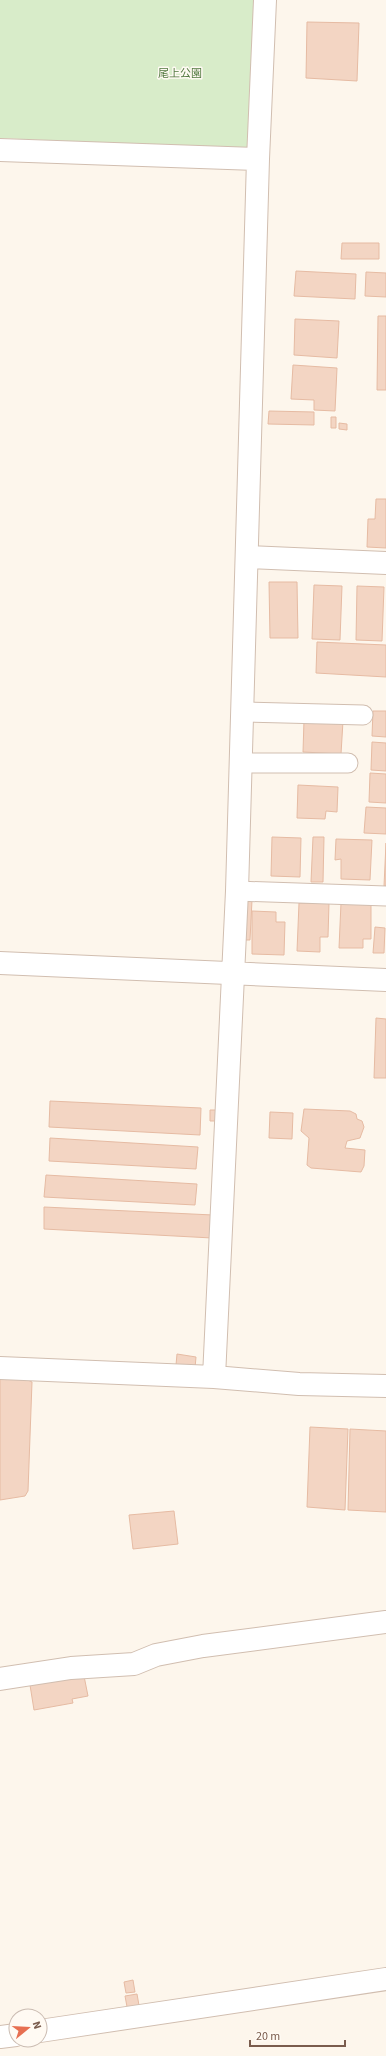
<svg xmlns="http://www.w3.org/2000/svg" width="386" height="2056" font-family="'Source Sans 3','Noto Sans JP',sans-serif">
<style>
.green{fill:#d8ecc9}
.building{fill:#f3d5c3;stroke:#e6bba3}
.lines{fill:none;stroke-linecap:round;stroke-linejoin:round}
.lane-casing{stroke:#d1beb0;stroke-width:21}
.street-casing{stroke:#d1beb0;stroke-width:24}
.lane{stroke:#fff;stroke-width:19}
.street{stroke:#fff;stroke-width:22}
.labels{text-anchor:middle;stroke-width:3;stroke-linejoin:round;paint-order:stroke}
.park-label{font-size:11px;fill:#537a41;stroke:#fffaf3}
</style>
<rect width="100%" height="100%" fill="#fdf6ec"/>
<!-- green -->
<path class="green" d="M0,0H255L251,149L0,138Z"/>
<!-- building -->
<path class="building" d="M307,22L359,23L357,81L306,78Z
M342,243H379V259H341Z
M296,271L356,274L355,299L294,296Z
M366,272L386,273V297L365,296Z
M378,316H386V390H377Z
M295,319L339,321L337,358L294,355Z
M293,365L337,368L335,411L314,410V400L291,399Z
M269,411L314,412V425L268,424Z
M331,417H336V428H331Z
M339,423L347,424V430L339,429Z
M376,499H386V548L367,547L368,519H375Z
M269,582H297L298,638H270Z
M314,585L342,586L340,640L312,639Z
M357,586L384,587L382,641L356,640Z
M317,642L386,645V677L316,673Z
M373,711H386V737L372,736Z
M304,720L343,721L341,754L303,752Z
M372,742L386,743V771L371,770Z
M370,773L386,774V803L369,802Z
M298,785L338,787L337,812L326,811L325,819L297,818Z
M366,807L386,808V834L364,833Z
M272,837L301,838L300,877L271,876Z
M313,837H324L323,882H311Z
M336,839L372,840L370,880L341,879V859L335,860Z
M386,843V886H384Z
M245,900H252L250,940H243Z
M299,903H329L328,937H320V952L297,951Z
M341,903L371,904V939H363V948H339Z
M252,911L276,912V922H285L284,955L252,954Z
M375,927L385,928L384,953H373Z
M376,1018L386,1019V1078H374Z
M50,1101L201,1108L200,1135L49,1127Z
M304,1109L350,1111L356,1114L357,1119L362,1121L364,1127L360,1138L347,1141L345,1148L365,1150L364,1166L361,1172L311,1168L307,1165L309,1138L301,1131Z
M210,1110H218V1121H210Z
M270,1112L293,1113L292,1139L269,1138Z
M50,1138L198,1147L196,1169L49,1161Z
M46,1175L197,1184L195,1205L44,1197Z
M44,1207L213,1215L212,1238L44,1229Z
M177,1354L196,1357L195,1368L176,1365Z
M0,1378L26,1379L32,1382L28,1491L25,1496L0,1500Z
M310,1427L348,1429L345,1510L307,1507Z
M350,1429L386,1431V1512L348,1510Z
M174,1511L178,1544L133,1549L129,1515Z
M84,1676L88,1696L72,1699L73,1703L34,1710L30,1685Z
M133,1980L135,1992L126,1993L124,1982Z
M137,1994L140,2011L128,2012L125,1996Z"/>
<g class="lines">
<!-- lane casing -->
<g class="lane-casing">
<path id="lane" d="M242,712L363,715
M241,763H348
M237,891L386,896"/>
</g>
<!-- street casing -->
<g class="street-casing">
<path id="street" d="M0,150L258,159
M247,557L386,563
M0,963L386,980
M0,1368L214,1377L299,1384L386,1386
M214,1377L237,891L258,159L265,0
M0,1679L71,1668L134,1664L156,1655L203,1646L386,1622
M40,2031L386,1979
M0,2037L16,2035"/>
</g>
<!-- lane -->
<use href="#lane" class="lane"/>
<!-- street -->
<use href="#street" class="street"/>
</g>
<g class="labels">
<!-- park labels -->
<g class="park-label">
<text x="180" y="77">尾上公園</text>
</g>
</g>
<!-- north arrow -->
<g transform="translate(28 2028) rotate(72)"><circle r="19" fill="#fffaf3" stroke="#cabbb1"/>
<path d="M0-3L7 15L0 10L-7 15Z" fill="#e76f51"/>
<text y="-6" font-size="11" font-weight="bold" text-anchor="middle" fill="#7a5c4d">N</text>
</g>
<!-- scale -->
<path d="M250 2040v6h95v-6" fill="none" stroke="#7a5c4d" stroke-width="2"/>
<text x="256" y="2040" font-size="12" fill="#7a5c4d" stroke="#fffaf3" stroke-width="3" paint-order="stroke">20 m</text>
</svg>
